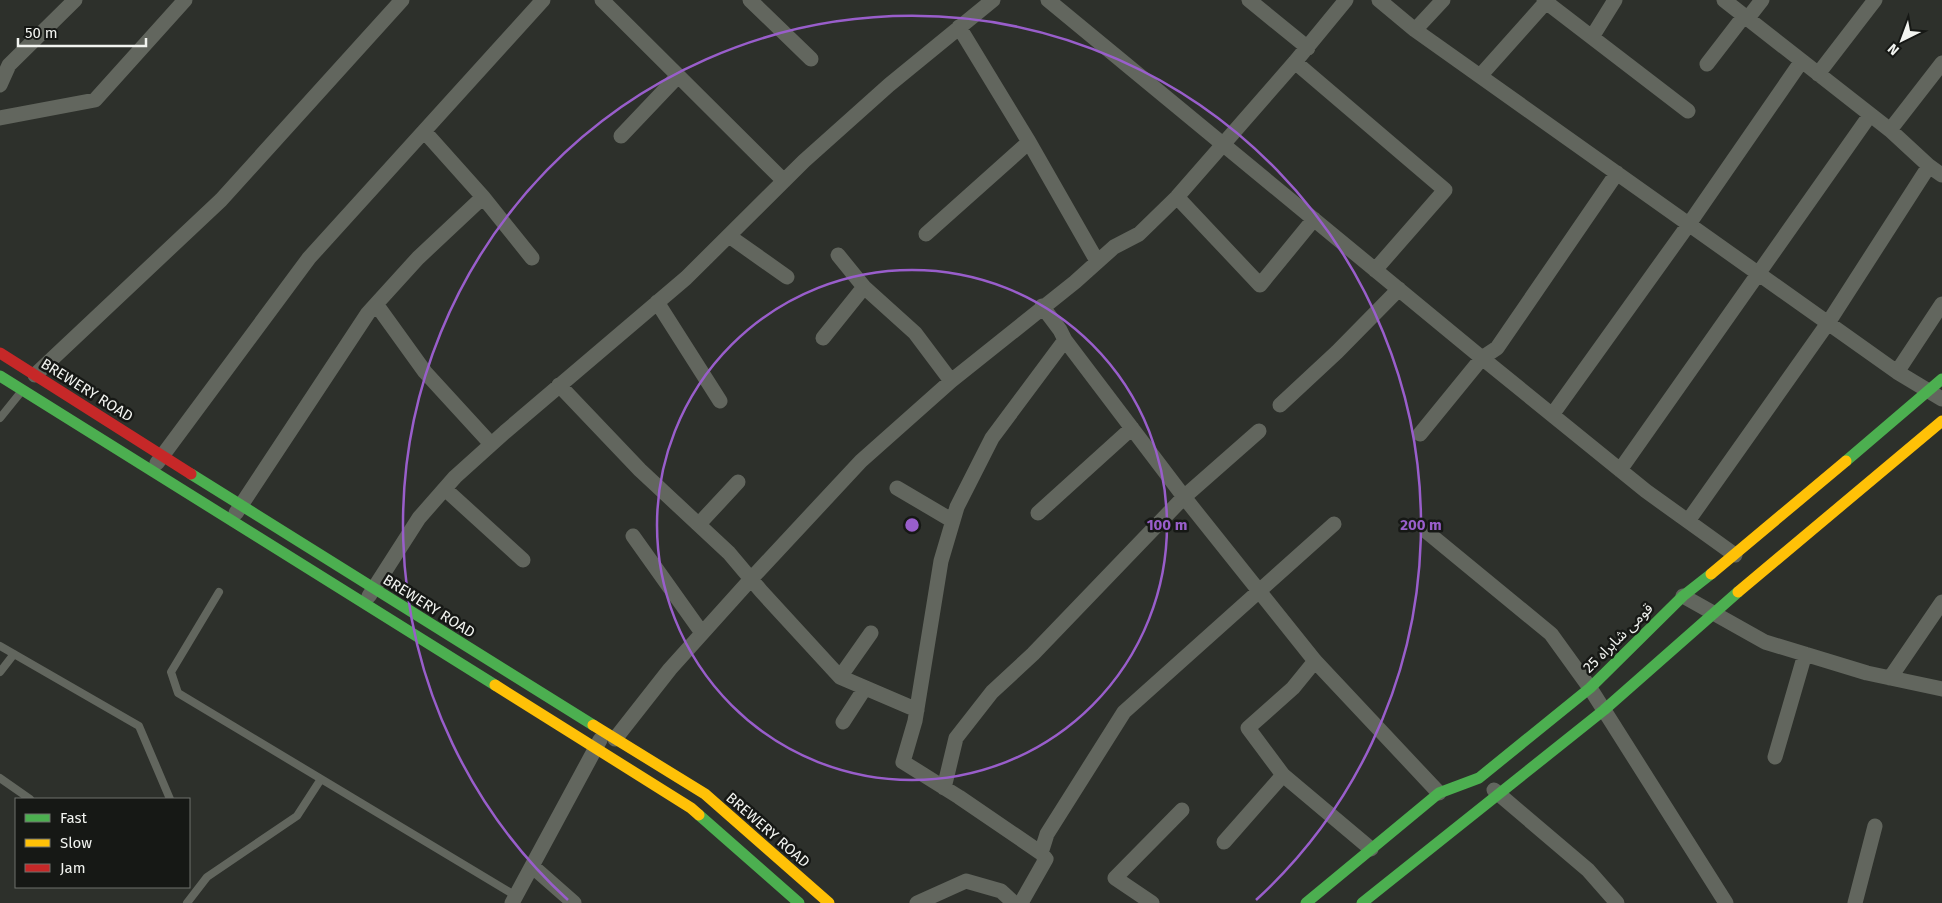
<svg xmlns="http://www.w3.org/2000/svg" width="1942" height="903" font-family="'Fira Sans','Noto Sans Arabic',sans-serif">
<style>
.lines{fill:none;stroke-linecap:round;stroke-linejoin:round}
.lane{stroke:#62665e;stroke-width:8}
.street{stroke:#62665e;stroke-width:15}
.fast{stroke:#4caf50;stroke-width:11}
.slow{stroke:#ffc107;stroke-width:11}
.jam{stroke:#c62828;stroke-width:11}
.ring{fill:none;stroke:#995ecb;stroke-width:2.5}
.labels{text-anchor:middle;stroke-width:5;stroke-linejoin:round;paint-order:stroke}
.street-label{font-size:15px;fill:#f2f4f0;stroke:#161815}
.centre{fill:#995ecb;stroke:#161815;stroke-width:2.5}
.ring-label{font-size:15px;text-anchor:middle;font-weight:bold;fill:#995ecb;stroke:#161815;stroke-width:5;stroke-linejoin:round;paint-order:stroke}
</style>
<rect width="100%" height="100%" fill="#2d302b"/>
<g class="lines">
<!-- lane -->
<path class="lane" d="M0,418L21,392
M219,592L171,672L178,693L516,896
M0,646L139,726L170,799
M0,672L14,654
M0,778L30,799
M187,903L207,877L297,816L321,779"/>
<!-- street -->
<path class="street" d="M602,0L784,181
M750,0L811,59
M1048,0L1482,358L1646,491L1735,555
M1249,0L1308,48
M1379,0L1415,30L1897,372L1942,399
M1724,0L1890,130L1929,166L1942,175
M1546,2L1688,111
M1748,18L1762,0
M959,27L1029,142L1097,261
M1415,30L1443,0
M1592,37L1615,0
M1295,62L1445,190L1375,270
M1707,64L1744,16
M1818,74L1875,0
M1480,76L1546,2L1544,0
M0,85L9,65L75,0
M0,118L95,100L185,0
M1890,130L1942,63
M424,131L483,197L532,258
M621,136L678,76
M1177,197L1260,285L1314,219
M926,234L1029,142
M729,236L787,277
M838,255L864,287L915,333L951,381
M657,302L720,401
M376,304L425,372L491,444
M1042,306L1060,330L1065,340L1184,497L1315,661L1439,793
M823,338L864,287
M1897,372L1942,304
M35,375L221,200L402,0
M559,385L640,470L729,553L761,591L840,677L917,710
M1280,405L1337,352L1399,289
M1552,415L1689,224L1801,62
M1420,434L1482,358L1497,348L1617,173
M157,463L309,258L543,0
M1620,470L1870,115
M897,488L953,521
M445,489L523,560
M236,513L368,313L418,258L483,197
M1038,513L1132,428
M1688,521L1828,323L1929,166
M699,524L738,482
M1427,532L1551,634L1590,688L1726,903
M633,536L702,633
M369,596L419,518L455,477L505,432L686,278L804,161L889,85L993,0
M1683,596L1765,642L1867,673L1942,689
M1315,661L1293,688L1248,728L1283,775L1371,849
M840,677L871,633
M1890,678L1942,602
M843,722L865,688
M615,739L670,669L751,579L861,461L951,381L1075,282L1114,247L1139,234L1177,197L1295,62L1346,0
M1775,757L1805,654
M944,788L956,738L992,692L1033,654L1184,497L1259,431
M1494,790L1588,870L1617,903
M1224,842L1283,775
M1041,853L1047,834L1124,712L1334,524
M532,866L574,903
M512,903L600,740
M917,903L966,881L1001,891L1014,903
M1021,903L1046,859L1041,853L959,797L903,762L915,721L941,561L957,507L992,438L1065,340
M1152,903L1115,878L1182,810
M1855,903L1875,826"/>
<!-- fast -->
<path class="fast" d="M0,376L495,685
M1846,461L1942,379
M191,474L593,725
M699,815L799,903
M1306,903L1439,793L1479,778L1590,688L1683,596L1711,574
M1362,903L1604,710L1738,592"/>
<!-- slow -->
<path class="slow" d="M1711,574L1846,461
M1738,592L1942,421
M495,685L691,808L699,815
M593,725L705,794L829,903"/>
<!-- jam -->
<path class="jam" d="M0,353L191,474"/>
</g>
<!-- distance rings -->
<g class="ring">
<circle cx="912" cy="525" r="255"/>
<path d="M568 900A509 509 0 1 1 1256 900"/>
</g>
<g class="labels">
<!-- street labels -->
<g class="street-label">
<text transform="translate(87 390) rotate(32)" y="5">BREWERY ROAD</text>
<text transform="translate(429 606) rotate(32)" y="5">BREWERY ROAD</text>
<text transform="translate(1618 638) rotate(-45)" y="5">قومی شاہراہ 25</text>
<text transform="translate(768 830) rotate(41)" y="5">BREWERY ROAD</text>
</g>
</g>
<circle cx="912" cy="525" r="8" class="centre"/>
<g class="ring-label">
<text x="1167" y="530">100 m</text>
<text x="1421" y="530">200 m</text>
</g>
<!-- legend -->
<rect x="15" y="798" width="175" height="90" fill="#161815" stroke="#6e706d"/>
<rect x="25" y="814" width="25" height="8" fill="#4caf50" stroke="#6e706d"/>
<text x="60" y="823" font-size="15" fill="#f2f4f0">Fast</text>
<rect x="25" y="839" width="25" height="8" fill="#ffc107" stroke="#6e706d"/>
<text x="60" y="848" font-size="15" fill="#f2f4f0">Slow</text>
<rect x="25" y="864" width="25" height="8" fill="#c62828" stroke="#6e706d"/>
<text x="60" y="873" font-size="15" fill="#f2f4f0">Jam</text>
<!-- north arrow -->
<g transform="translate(1902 40) rotate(222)" stroke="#161815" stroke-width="4" paint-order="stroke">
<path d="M0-4L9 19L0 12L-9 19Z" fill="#f2f4f0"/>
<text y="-8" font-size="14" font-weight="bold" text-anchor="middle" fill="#f2f4f0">N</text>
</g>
<!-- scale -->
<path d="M18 38v8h128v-8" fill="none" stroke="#f2f4f0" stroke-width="2.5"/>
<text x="25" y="38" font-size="15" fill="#f2f4f0" stroke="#161815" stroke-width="4" paint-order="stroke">50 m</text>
</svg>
